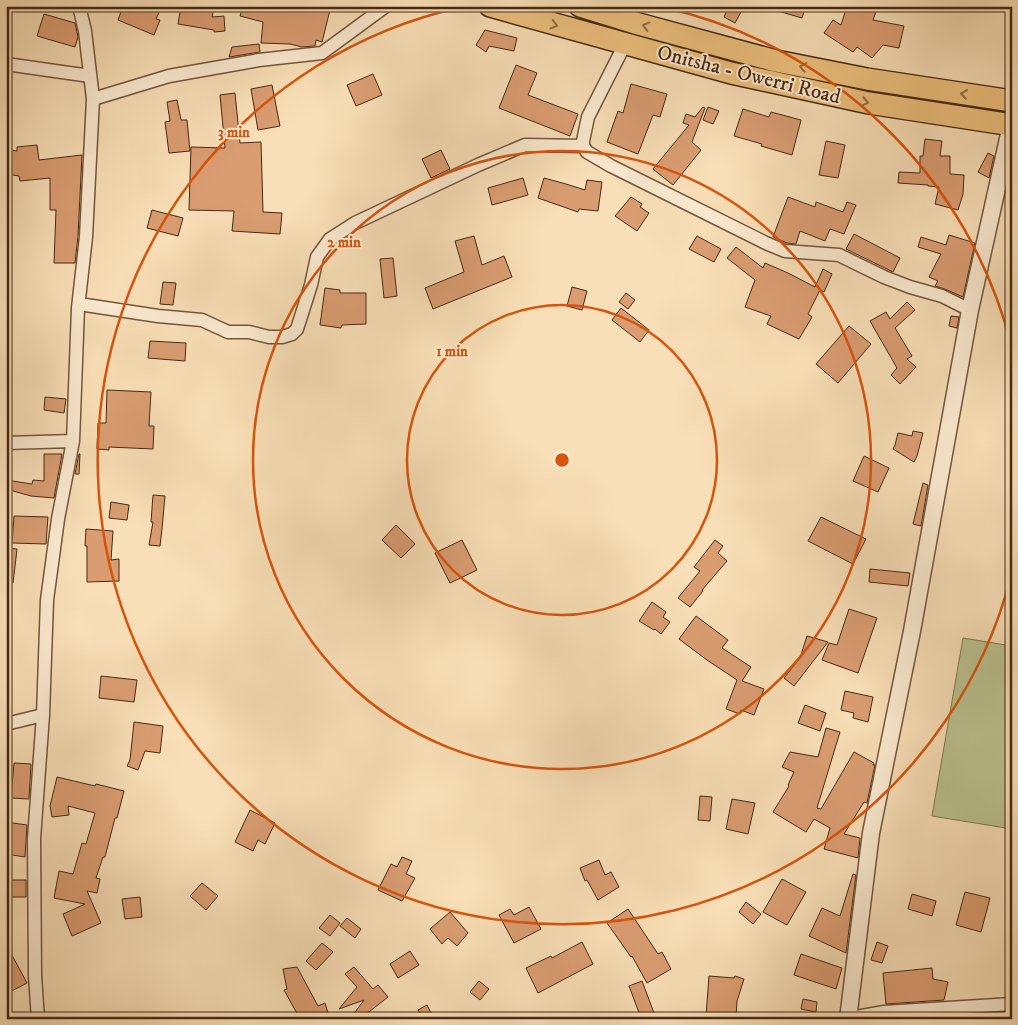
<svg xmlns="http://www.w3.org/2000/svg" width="1018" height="1025" font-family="'IM FELL DW Pica',serif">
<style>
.green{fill:#bbc290;stroke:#807652}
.building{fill:#da9d72;stroke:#462914}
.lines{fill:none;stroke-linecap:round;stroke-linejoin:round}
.minor-casing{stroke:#73563d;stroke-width:15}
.tertiary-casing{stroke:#73563d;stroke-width:19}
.trunk-casing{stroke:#462914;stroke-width:24}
.minor{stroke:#fbead0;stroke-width:12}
.tertiary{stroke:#fbead0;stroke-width:16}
.trunk{stroke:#ecc07c;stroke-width:21}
.oneway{stroke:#916d43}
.ring{fill:none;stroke:#d8540d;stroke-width:2.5}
.labels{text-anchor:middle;stroke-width:4;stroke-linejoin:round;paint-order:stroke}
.street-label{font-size:21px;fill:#462914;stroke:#fbead0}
.centre{fill:#d8540d;stroke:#fbead0;stroke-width:2.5}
.ring-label{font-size:15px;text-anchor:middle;font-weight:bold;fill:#d8540d;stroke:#fbead0;stroke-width:4;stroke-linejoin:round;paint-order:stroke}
</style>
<rect width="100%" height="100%" fill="#f9dfb7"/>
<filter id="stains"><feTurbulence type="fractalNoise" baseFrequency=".004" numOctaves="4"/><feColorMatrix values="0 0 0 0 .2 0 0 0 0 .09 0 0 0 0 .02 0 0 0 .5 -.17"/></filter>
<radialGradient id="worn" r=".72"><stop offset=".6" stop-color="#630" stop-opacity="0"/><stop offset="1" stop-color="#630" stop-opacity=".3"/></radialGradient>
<!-- green -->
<path class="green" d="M963,638L1012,646V829L932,816Z"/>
<!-- building -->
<path class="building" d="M123,6H162L156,19L160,20L154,35L118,20Z
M181,6H202L214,8L212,17L224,16L225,31L214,32V30L178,24Z
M243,6H331L322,42L316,40L315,46L302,47L290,44L261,43L263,22L240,16Z
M729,6L741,12L735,23L724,17Z
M772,6H806L802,18L771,9Z
M847,6H878L873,20L904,26L899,48L883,45L872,58L857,47L853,52L824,33L833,20L841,25Z
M44,14L75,23L78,37L75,47L37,36Z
M485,30L517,38L514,51L489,46L486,52L476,45Z
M259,44L260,52L229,57L232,47Z
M516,65L537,73L528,95L578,114L570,136L499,108Z
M373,74L382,95L356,106L347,85Z
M631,84L667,94L660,117L653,115L638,154L607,142L618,111L623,113Z
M272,85L280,126L258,130L251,89Z
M235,93L240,143L261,142L263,212L282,213L280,234L232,231L234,211L189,210L191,147L225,148L220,95Z
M177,100L181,120H187L190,151L169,153L165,122L170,121L167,102Z
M703,107L705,108L692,142L701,150L673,185L653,169L689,125L683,123L686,114L695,117Z
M708,107L719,111L713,124L703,120Z
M743,109L769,117L771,112L801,120L792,155L761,146L762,144L734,136Z
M925,139L942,141L940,156H950V174L964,175L963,194L958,210L935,204L939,187L928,186V185L898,183L899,172L920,173V156H923Z
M826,141L845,145L838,178L819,175Z
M37,145L39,160L82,155L78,236L75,263H54L56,210H50V178L20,181L19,176L6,174V149L17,151V147Z
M441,150L450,169L431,178L422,159Z
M988,153L994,156L989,178L978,172Z
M523,178L528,195L492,205L488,188Z
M544,178L566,184L585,190L587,180L602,182L598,211L579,209L578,212L538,198Z
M631,197L642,204L640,207L649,213L637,231L615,216Z
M788,197L815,207L816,202L843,212L847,202L856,205L844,234L830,229L825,241L800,231L796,244L787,243L773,237Z
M152,210L183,218L178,236L147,228Z
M854,234L900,258L893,272L846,249Z
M949,235L975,243L963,297L945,289L935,286L938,281L929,277L941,254L918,247L921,237L946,245Z
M474,236L482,265L504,256L512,277L433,309L425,288L464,272L455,241Z
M697,236L721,249L714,262L689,249Z
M736,247L763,268L765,263L788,273L815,287L823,269L832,274L824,292L820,290L808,314L812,317L799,339L767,324L771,316L745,307L755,280L727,258Z
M393,258L397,296L384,298L380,259Z
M163,282L176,283L173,305L160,304Z
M572,287L587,291L582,310L567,306Z
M325,288L340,290V293H366V324L342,325L341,328L320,325Z
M626,293L635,300L628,309L619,302Z
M907,302L915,310L895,328L912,356L907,359L916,367L900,384L891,375L897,368L870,321L886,312L890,319Z
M621,308L649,330L640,342L612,320Z
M951,316L959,317L957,328L949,326Z
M849,326L871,344L838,383L816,364Z
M150,341L186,343L185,361L148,358Z
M107,390L151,392L149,426H154L153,449L109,447V450L97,449L98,423H106Z
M45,397L66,399L64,413L44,410Z
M913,431L923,433L917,456L914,462L893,449L895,445L898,433L912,436Z
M44,454H62L54,498L31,496L6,489V480L32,484L33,480L44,481Z
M79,454H80L79,474H75Z
M864,456L889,468L878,492L853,481Z
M923,483L928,485L921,526L913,524Z
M153,495L165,496L162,529L160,546L149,545L153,522H151Z
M111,502L129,505L127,520L109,518Z
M14,516L48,517L46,544L12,543Z
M821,517L866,539L853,564L808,541Z
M396,525L415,544L401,558L382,540Z
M86,529L113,531L111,560L119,559V581L87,582V546H85Z
M462,540L477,570L450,583L435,553Z
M715,540L723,546L718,553L727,561L702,590L703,591L690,607L678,598L700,571L694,567Z
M6,548L17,549L13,583H6Z
M870,569L910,573L908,586L869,582Z
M652,602L666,612L663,617L670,622L661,634L655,629L654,630L639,621Z
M849,609L877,618L858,673L822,660L829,643L837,645Z
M696,616L728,640L722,648L751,667L742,681L764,689L754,715L741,710L740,714L726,709L737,680L707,660L679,639Z
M807,636L828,642L794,686L784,678L800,658Z
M101,676L137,680L134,702L99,698Z
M845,691L873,697L868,722L853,718L854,713L841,710Z
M805,705L826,713L820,731L798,723Z
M134,722L163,726L160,753L145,751L138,770L127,766L130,760Z
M826,728L840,732L817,808L821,809L854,752L874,763L873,765H875L867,803L864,802L844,834L860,838L858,858L824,849L830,828L814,819L806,832L773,812L789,786L788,785L794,772L782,767L790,752L818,757Z
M14,763L31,764L29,799L11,798Z
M57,777L95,786L96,784L124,791L117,818H115L105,857H103L96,878L100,879L97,893L87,891L101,923L72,936L63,914L85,904L54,898L59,871L73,874L82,843L86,844L95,813L68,806L69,815L52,817L50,806Z
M700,796L712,797L710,821L698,820Z
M732,799L755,803L748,834L726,829Z
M250,810L275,823L265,844L258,840L253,851L235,842Z
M6,822L27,825L25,857L6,854Z
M402,857L412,861L406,874L415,878L402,901L378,890L391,864L397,867Z
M599,860L605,875L611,872L619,887L598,900L587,880L585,881L580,868Z
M853,874L856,875L846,953L809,936L822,908L840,916Z
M782,879L806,892L787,925L763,912Z
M6,880H26V897H6Z
M202,883L218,896L206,910L190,896Z
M965,892L990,898L981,932L956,925Z
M912,894L936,901L932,916L908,909Z
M140,897L142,917L125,919L122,899Z
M746,902L761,914L753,924L739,912Z
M529,907L541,929L514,943L499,915L510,909L514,915Z
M628,909L658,954L662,952L671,969L647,983L632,956L631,957L607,923Z
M450,912L468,933L457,946L448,938L442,944L430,929Z
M330,915L340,923L330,936L319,928Z
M347,918L361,929L355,938L340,926Z
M582,942L593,964L538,993L526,968L551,956L552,958Z
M877,942L888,946L882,963L871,960Z
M322,943L333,952L316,970L306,961Z
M6,944L27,983L6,994Z
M410,951L419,965L398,978L390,964Z
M801,954L842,968L836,989L794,975Z
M297,967L318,1006L325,1003L328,1013L313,1019H300L284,990L287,989L283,969Z
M354,967L373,989L378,985L388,997L360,1019H350L364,1000L339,1009L357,987L345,974Z
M932,968L933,979L948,982L944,1000L886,1004L883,973Z
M709,976L734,978L735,976L744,979L737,1001L736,1018L706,1016Z
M479,981L489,989L480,1000L470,992Z
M642,981L654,1013L641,1018L629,986Z
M803,999L817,1002L816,1012L801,1009Z
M427,1005L434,1019H423L418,1010Z"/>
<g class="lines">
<!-- minor casing -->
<g class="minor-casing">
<path id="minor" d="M625,44L588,117L583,141V146L587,152L611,166L768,244L785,251L839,255L884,277L910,287L942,296L970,310
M6,64L90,76
M93,99L169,76L259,60L322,53L386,6
M79,304L158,316L202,320L228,332H249L269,337H282L292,334L297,329L311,285L317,257L330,239L355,223L478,165L525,145L583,146
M6,443L73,441
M6,724L43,715
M38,1019L35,976L34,839L43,715L47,600L58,519L73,441L78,308L86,237L93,99L85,31L79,6
M845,1019L884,1012L1012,1004"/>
</g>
<!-- tertiary casing -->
<g class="tertiary-casing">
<path id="tertiary" d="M848,1019L871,833L912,631L970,310L1011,125"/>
</g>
<!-- trunk casing -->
<g class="trunk-casing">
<path id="trunk" d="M490,6L731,73L869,103L1012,125
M580,6L635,23L776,61L867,79L1012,101"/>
</g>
<!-- minor -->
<use href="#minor" class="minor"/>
<!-- tertiary -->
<use href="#tertiary" class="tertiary"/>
<!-- trunk -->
<use href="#trunk" class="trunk"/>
</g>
<!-- one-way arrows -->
<defs><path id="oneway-chevron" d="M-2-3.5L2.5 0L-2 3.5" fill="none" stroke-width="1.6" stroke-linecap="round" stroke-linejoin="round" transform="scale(1.25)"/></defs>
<g class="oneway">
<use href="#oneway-chevron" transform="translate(554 25) rotate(16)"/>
<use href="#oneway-chevron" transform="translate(646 26) rotate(-165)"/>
<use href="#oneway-chevron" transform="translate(803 67) rotate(-169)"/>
<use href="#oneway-chevron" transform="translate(964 94) rotate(-171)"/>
<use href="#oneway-chevron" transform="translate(865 102) rotate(11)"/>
</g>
<!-- distance rings -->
<g class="ring">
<circle cx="562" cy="460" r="155"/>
<circle cx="562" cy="460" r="309"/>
<path d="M1011 576A464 464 0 1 1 462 7M662 7A464 464 0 0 1 1011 344"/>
</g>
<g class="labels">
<!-- street labels -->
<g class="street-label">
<text transform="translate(749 74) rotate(14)" y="7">Onitsha - Owerri Road</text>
</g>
</g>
<circle cx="562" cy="460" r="8" class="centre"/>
<g class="ring-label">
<text x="234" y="137">3 min</text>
<text x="344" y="247">2 min</text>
<text x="452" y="356">1 min</text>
</g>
<!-- margin -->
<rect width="1018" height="1025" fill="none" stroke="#f9dfb7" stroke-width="25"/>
<rect x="8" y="8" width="1003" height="1010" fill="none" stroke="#462914" stroke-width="2.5"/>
<rect x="12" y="12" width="993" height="1000" fill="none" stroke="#462914"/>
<rect width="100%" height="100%" filter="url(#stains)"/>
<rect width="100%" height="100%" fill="url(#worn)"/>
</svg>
